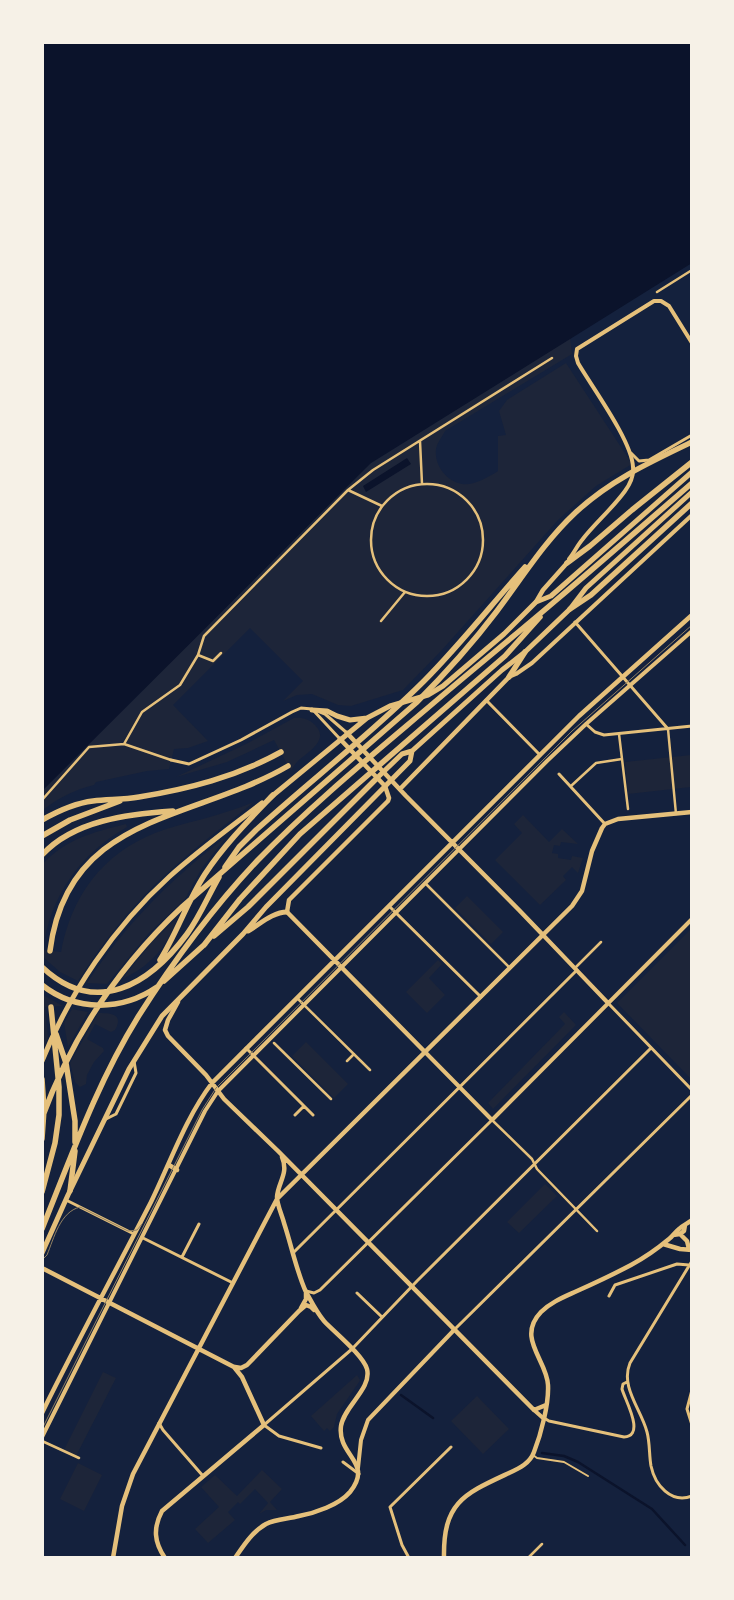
<svg xmlns="http://www.w3.org/2000/svg" width="734" height="1600" font-family="'Sofia Sans Condensed',sans-serif">
<style>
.green{fill:#1d2539}
.water{fill:#0b132b}
.lines{fill:none;stroke-linecap:round;stroke-linejoin:round}
.stream{stroke:#0b132b;stroke-width:2.5}
.service{stroke:#e5c07b;stroke-width:2}
.pedestrian{stroke:#e5c07b;stroke-width:2.5}
.minor{stroke:#e5c07b;stroke-width:3}
.tertiary{stroke:#e5c07b;stroke-width:4}
.secondary{stroke:#e5c07b;stroke-width:4.5}
.primary{stroke:#e5c07b;stroke-width:5}
.trunk{stroke:#e5c07b;stroke-width:5.5}
.tram{stroke:#918062;stroke-width:1}
</style>
<rect width="100%" height="100%" fill="#14213d"/>
<!-- green -->
<path class="green" d="M570,338L572,354L445,431C442,437 437,443 436,449C434,465 446,481 462,484C473,486 489,477 498,471V436L506,435L499,411L507,400L566,363L632,464L596,486L558,520L441,651L403,690L351,706L338,705L312,694L297,695L283,701L303,681L250,628L173,705L208,741L188,748L174,749L169,769L147,771L96,782L94,785C74,790 58,798 43,810V790L360,472L371,463Z
M294,718C302,717 309,719 315,725C330,740 308,752 298,761C295,764 293,767 291,771L274,740L227,762L176,777L246,744Z
M691,755V787L628,794L625,762Z
M254,802C224,826 193,849 165,875C131,906 103,942 78,981L60,972L43,957L42,865C65,839 94,832 126,824L127,827C80,854 50,896 43,950L61,952C71,897 102,854 155,833C171,827 187,823 203,819C220,814 237,809 254,802Z
M523,815L549,842L562,829L578,844L561,842L560,846L554,845L552,853L558,854V858L571,860L572,856L583,858L578,873L572,867L563,876L566,880L540,905L495,860L522,833L514,824Z
M223,839L224,840L202,868L185,899L149,933L107,984L87,983C126,924 167,883 223,839Z
M467,896L503,932L491,944L455,908Z
M177,918C168,947 149,967 122,979L153,941Z
M691,929V1079L617,1003Z
M438,960L442,964L429,978L445,995L427,1013L406,992Z
M43,995L63,1006L45,1007L48,1037L43,1050Z
M72,1009L88,1012L68,1047L64,1023Z
M564,1012L576,1025L493,1109L488,1103L565,1024L559,1017Z
M98,1013C111,1013 124,1014 115,1030L111,1032L95,1024L87,1039L103,1048L104,1051L94,1062L87,1075L86,1084L80,1087L75,1082L70,1063Z
M306,1042L348,1084L334,1098L292,1056Z
M545,1184L557,1196L519,1233L507,1222Z
M103,1372L116,1378L76,1456L64,1450Z
M357,1375L360,1380L359,1382L337,1414L334,1427L330,1431L327,1428L324,1431L311,1416Z
M477,1396L509,1429L483,1454L451,1421Z
M78,1463L102,1475L84,1511L60,1499Z
M262,1470L282,1489L270,1502L277,1510H266L259,1514L268,1503L255,1489L240,1504L238,1502L228,1512L235,1520L208,1543L195,1529L219,1507L201,1487L215,1475L237,1496Z"/>
<!-- water -->
<path class="water" d="M43,42L691,43L692,263L371,463L43,790Z
M407,458L411,464L366,492L363,486Z"/>
<g class="lines">
<!-- stream -->
<path class="stream" d="M401,1395L433,1418
M542,1453L564,1456L578,1462L652,1509L685,1545"/>
<!-- service -->
<path class="service" d="M533,1455L537,1458L564,1462L588,1476"/>
<!-- pedestrian -->
<path class="pedestrian" d="M657,292L692,270
M420,441L422,484
M371 540a56 56 0 1 1 112 0a56 56 0 1 1-112 0Z
M348,490L382,506
M381,621L405,592
M198,655L213,661L221,653
M668,729L676,814
M619,734L628,809
M124,744L142,712L180,685L198,655L204,636L348,490L373,470L552,358
M571,786L596,763L622,759
M42,800L89,747L124,744L171,760
M425,883L510,968
M575,968L601,942
M297,998L370,1070
M274,1043L331,1099
M347,1061L354,1054
M492,1120L532,1159L537,1169L597,1231
M42,1441L79,1458
M528,1558L542,1544"/>
<!-- minor -->
<path class="minor" d="M631,453L639,461L649,460L692,435
M575,622L668,729
M486,700L540,755
M313,710L340,739
M320,712L325,714L347,733
M586,724L595,732L604,735L692,726
M171,760L189,764L241,740L292,712L301,708L312,709
M559,774L605,824
M389,906L481,997
M608,1003L692,1090
M246,1048L313,1115
M295,1115L304,1106
M104,1120L116,1114L136,1073L134,1061
M66,1200L134,1234
M143,1238L233,1283
M294,1252L577,970
M182,1257L199,1224
M692,1261L630,1363C620,1387 641,1409 647,1432C650,1443 649,1455 651,1466C655,1485 671,1504 692,1496
M306,1291L314,1293L320,1290L492,1120
M357,1293L382,1317
M609,1296L615,1285L677,1264L689,1265
M455,1329L692,1095
M692,1390L687,1409L692,1425
M544,1418L549,1421L624,1437C646,1436 625,1400 622,1389L623,1384L627,1382
M159,1423L163,1430L203,1476
M321,1448L279,1436L264,1425L352,1349L417,1281L651,1048
M343,1462L359,1474
M409,1558L402,1545L390,1507L451,1447"/>
<!-- tertiary -->
<path class="tertiary" d="M569,559C574,553 577,546 582,540C595,523 612,509 625,491C630,484 634,476 633,467C632,441 592,387 578,363L576,356L577,349L654,301H661L669,306L692,343
M509,677L516,674L532,663L692,515
M543,935L608,1003
M425,1052L492,1120L692,919
M534,1410L543,1418
M42,1437L205,1111L218,1091L547,761L586,724L692,631
M358,1468L361,1440L368,1420L455,1329"/>
<!-- secondary -->
<path class="secondary" d="M536,602L543,590L567,563
M347,733L406,796L519,910L543,935
M340,739L385,786L389,798L388,801L289,900L287,912L425,1052
M400,789L509,677
M178,1002L168,1020L165,1030L168,1036L206,1075L224,1099L278,1151L534,1410L546,1405
M169,1165L177,1170
M680,1234L687,1241L689,1249
M673,1235L680,1234L684,1231L685,1225
M663,1244L680,1249L692,1250
M42,1268L234,1367L242,1377L264,1425L162,1511C153,1528 154,1542 165,1558
M301,1308L306,1299V1292
M235,1367L241,1368L247,1365L299,1311L306,1305L311,1307L314,1310
M42,1413C77,1342 115,1272 151,1202C170,1163 186,1117 212,1083L579,716L692,615
M113,1558L122,1506L133,1474L277,1199L572,906L582,891L592,851L602,828L605,824L618,819L692,812
M235,1558C244,1545 252,1532 266,1524C276,1519 288,1519 299,1516C315,1513 339,1505 350,1492C374,1462 337,1456 341,1426C344,1406 372,1389 367,1369C363,1355 334,1332 324,1321C317,1313 311,1301 306,1292C297,1273 291,1244 284,1223C282,1215 277,1205 277,1197C278,1182 289,1174 282,1157
M444,1558C443,1502 464,1494 509,1473C520,1468 530,1463 534,1452C541,1434 549,1404 548,1385C547,1360 516,1338 541,1312C551,1302 564,1297 577,1291C595,1283 614,1274 631,1265C644,1258 657,1249 669,1239C673,1236 675,1232 679,1229C683,1225 687,1224 692,1220"/>
<!-- primary -->
<path class="primary" d="M312,710L327,711L337,716L350,720L367,718
M377,778L402,754L412,751L502,670L525,652L570,609L586,588L692,492
M271,797L367,718L390,706L428,695L443,686L504,634L536,602L551,596L692,472
M248,931C260,924 273,912 287,912
M42,1061C70,992 114,927 169,877C199,850 231,827 262,803
M42,1253L68,1195L129,1069L162,1016L243,934L266,907L410,761L412,751"/>
<!-- trunk -->
<path class="trunk" d="M567,563L590,546L632,510L692,462
M570,609L591,595L692,503
M509,677L525,652
M42,820C58,811 75,803 93,801C108,799 123,800 139,797C188,789 236,777 281,752
M42,836L70,820L120,801
M42,855C74,820 129,814 173,811
M225,867L239,847L256,830C311,780 371,734 424,681C460,645 491,605 525,567
M214,936L248,907L377,778
M204,945L240,899L300,834L505,656L540,617
M50,951C67,813 194,821 288,766
M160,960C177,933 187,902 205,874C224,845 249,820 273,795
M42,967C96,1018 150,984 187,934C200,916 208,896 219,877
M164,981L205,944
M42,985C76,1012 122,1011 157,987
M56,1034L66,1063L75,1121V1142
M42,1079L44,1110L42,1139
M42,1118C72,1036 120,965 183,906L416,703C445,674 472,644 497,611C522,578 544,542 575,513C609,481 650,462 692,442
M70,1191L75,1151
M42,1192L55,1143L59,1115V1087L51,1007
M42,1229C71,1157 97,1083 138,1017C173,962 212,909 257,861C311,805 371,756 430,706C471,671 513,637 554,602C600,563 646,523 692,483"/>
<!-- tram -->
<path class="tram" d="M42,1260L47,1255C54,1238 60,1212 80,1207L128,1231L137,1230L142,1224
M42,1429L202,1110L216,1088L572,731L692,625"/>
</g>
<!-- border -->
<rect width="734" height="1600" fill="none" stroke="#f6f1e7" stroke-width="88"/>
</svg>
